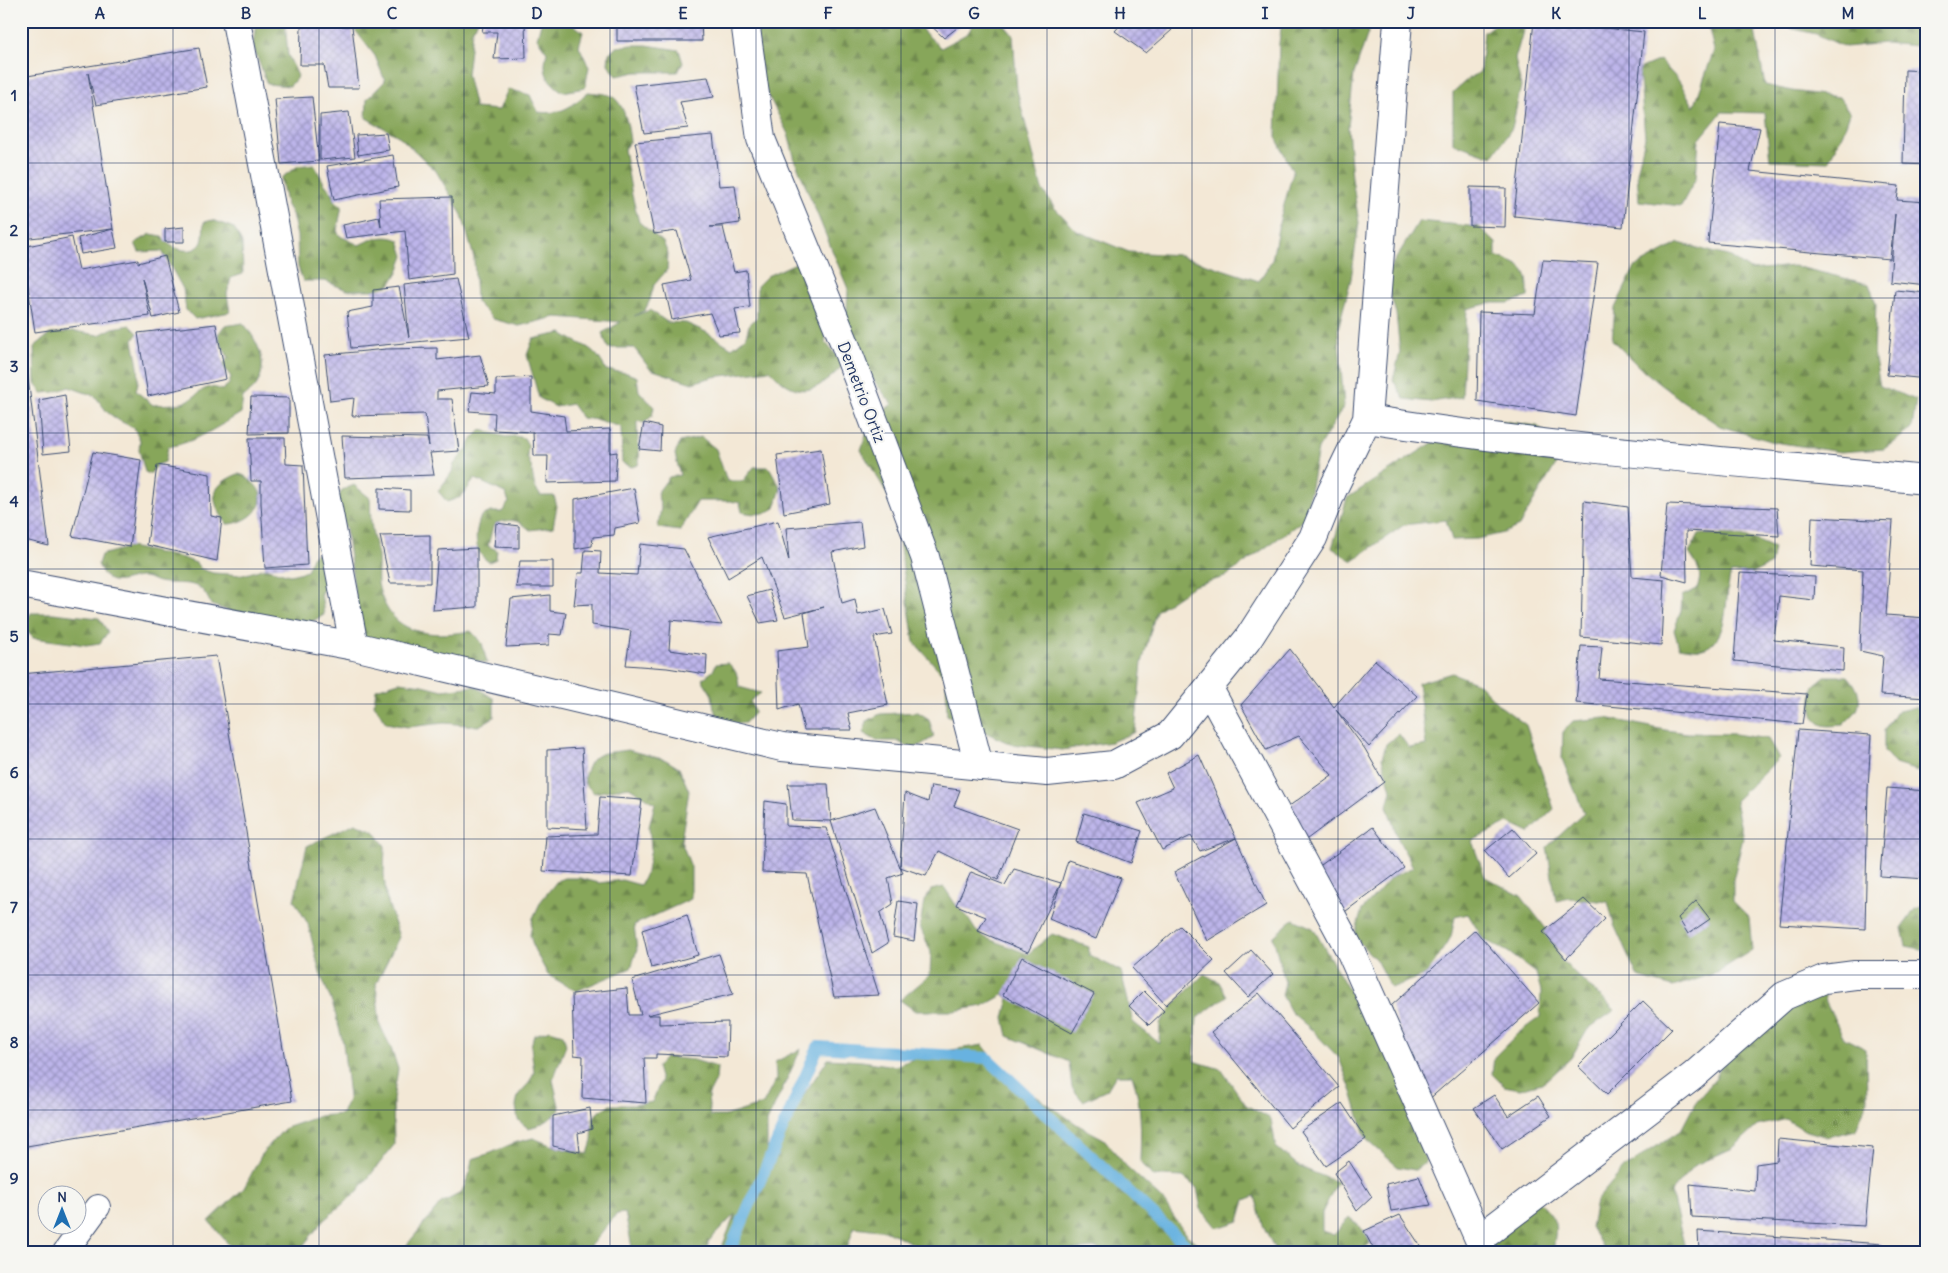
<svg xmlns="http://www.w3.org/2000/svg" width="1948" height="1273" font-family="Delius,sans-serif">
<style>
.forest{fill:url(#forest-firs);stroke:#516a5c}
.lines{fill:none;stroke-linecap:round;stroke-linejoin:round}
.stream{stroke:#68b2e0;stroke-width:12}
.building{fill:url(#building-cross-hatch)}
.service-casing{stroke:#3b4b70;stroke-width:26}
.minor-casing{stroke:#3b4b70;stroke-width:30}
.service{stroke:#fff;stroke-width:24}
.minor{stroke:#fff;stroke-width:28}
.grid{fill:none;stroke:#1b2f5e;stroke-width:1;stroke-opacity:0.55}
.labels{text-anchor:middle;stroke-width:4.5;stroke-linejoin:round;paint-order:stroke}
.street-label{font-size:16px;fill:#1b2f5e;stroke:#f6f6f2}
.neatline{fill:none;stroke:#1b2f5e;stroke-width:2}
.grid-label{font-size:16px;text-anchor:middle;font-weight:bold;fill:#1b2f5e}
</style>
<defs>
<pattern id="forest-firs" width="22" height="20" patternUnits="userSpaceOnUse" patternTransform="scale(1.25)"><rect width="22" height="20" fill="#87a65a"/><path d="M5 1l3.5 6h-7zM16 11l3.5 6h-7z" fill="#6e884e"/></pattern>
<pattern id="building-cross-hatch" width="8" height="8" patternUnits="userSpaceOnUse" patternTransform="scale(1.25)"><rect width="8" height="8" fill="#bdb5ea"/><path d="M0 0l8 8M0 8l8-8" fill="none" stroke="#9994c1"/></pattern>
</defs>
<rect width="100%" height="100%" fill="#f6f6f2"/>
<filter id="ink" filterUnits="userSpaceOnUse"><feTurbulence type="fractalNoise" baseFrequency=".02" numOctaves="2"/><feDisplacementMap in="SourceGraphic" scale="10" xChannelSelector="R" yChannelSelector="G"/><feConvolveMatrix kernelMatrix="1 2 1 2 8 2 1 2 1" color-interpolation-filters="sRGB"/></filter>
<filter id="wash" filterUnits="userSpaceOnUse"><feTurbulence type="fractalNoise" baseFrequency=".0096" numOctaves="4" result="noise"/><feDisplacementMap in="SourceGraphic" scale="20" xChannelSelector="R" yChannelSelector="G"/><feGaussianBlur stdDeviation="1.12" result="paint"/><feColorMatrix in="noise" values="0 0 0 0 0 0 0 0 0 0 0 0 0 0 0 0 0 1.4 0 .05"/><feComposite in="paint" operator="in"/></filter>
<g filter="url(#wash)">
<rect width="100%" height="100%" fill="#f3e8d6"/>
<!-- forest -->
<path class="forest" d="M256,21H285L288,55L298,76L290,86L267,84L253,46Z
M353,21H478L472,31L467,75L475,108L499,110L508,89L530,95L538,112C561,115 571,107 588,92C595,93 603,93 609,95C625,101 628,126 630,141L624,149L632,195L639,222L663,242L668,254L667,270L654,285L650,300L645,310L634,316L650,310L667,322L686,323L706,332L732,348L746,337L749,325L757,317V286L767,276L796,263L810,270L827,330L825,342L844,364C818,393 798,401 770,370L713,377L692,383L650,369L634,348H608L602,333L621,322L556,317L519,326L493,319L476,302L474,258L462,215L436,171L400,137L366,118L367,99L385,81L375,56L352,26Z
M547,21C565,21 570,21 583,32L579,46L589,67L585,88L563,92C546,80 542,72 547,52L537,38L541,23Z
M756,21H917L923,31L941,48L968,33L975,21H1001L1013,35L1017,90L1042,189L1054,207L1077,231L1129,252L1178,255L1259,281L1272,260L1279,223L1293,172L1276,137L1279,43L1282,21H1372L1354,74L1348,127L1352,178L1359,223L1351,279L1338,329L1344,406L1318,449L1305,519L1225,577L1193,586L1156,611L1142,663L1135,732L1111,742L1062,750L1011,744L947,715L946,678L914,642L900,548L897,510L861,450L871,420L892,404L845,344L848,289L795,160L788,134L760,79Z
M1499,21H1526L1515,59L1521,86L1512,128L1492,157L1453,143V92L1468,79L1480,72L1484,32Z
M1707,21H1927V47L1885,43L1845,47L1816,34L1776,25L1755,31L1765,85L1792,91L1839,97L1850,113L1843,133L1828,162L1770,160L1765,113L1722,112L1699,140L1696,178L1681,206L1639,201L1637,173L1645,137L1639,69L1660,60L1679,81L1694,107L1714,50Z
M631,45H647L679,50L683,63L678,72H636L617,76L608,64L609,53L617,47Z
M314,164L324,183L332,193L334,200L342,206L337,231L340,236L359,245C373,238 385,234 399,240L404,256L398,272L390,285L373,290H347L325,281H303L298,267L297,236L292,214L286,204L281,178L298,166Z
M212,220L234,228L242,243L243,274L231,278L227,294L230,312L195,319L186,310L183,289L162,251L139,252L135,243L151,234L162,236C167,248 194,258 202,242C204,237 203,227 204,222Z
M1419,221L1479,227L1496,243V256C1522,266 1529,266 1528,297L1508,303H1490L1467,309L1462,397L1431,402L1404,399L1393,380L1400,352L1396,314L1385,276Z
M1679,243L1731,257L1750,270L1794,266L1869,284L1876,303L1874,354L1880,386L1916,400L1912,429L1884,449L1840,452L1774,442L1720,426L1681,400L1639,367L1612,340L1615,308L1635,267Z
M243,323C257,339 271,366 255,387C252,391 247,394 243,397L241,413C218,427 194,443 168,447L165,462L157,465L150,474L145,472L139,450L140,440L134,428L118,420L107,412L95,396L69,387L55,392L42,393L35,384L34,347L50,334L73,331L99,335L113,328L130,325L138,333L133,340C136,359 142,372 136,391L153,405C162,404 174,405 182,403C199,398 202,381 222,390L229,384L231,377L223,366L228,357L217,336L224,326Z
M562,333C583,348 593,343 606,370L627,373L637,377L639,391L654,407L652,416L644,423L637,421C636,433 642,457 638,465L632,467L622,463L621,427L598,420L582,418L572,404L556,407L539,398L527,355L533,339Z
M1497,420L1537,426L1567,446L1519,526L1504,533L1477,539L1452,540L1446,520L1404,525L1352,561L1332,548L1347,498L1449,432Z
M481,430L506,437L515,436L524,438L528,445L527,456L531,466L535,488L541,496H554L557,506L553,527L530,530C517,519 512,519 496,523L492,530L488,546L497,550L496,559L489,562C472,552 475,531 481,516L491,512H502L509,502L505,493L475,479L461,497L447,502L438,491L452,472L454,464L467,449L473,438Z
M701,437L716,449L727,481H743L754,467H769L781,488L775,508C764,515 755,515 742,512L740,503L730,501H698L680,531L658,528L661,507L657,493L669,477L680,475L675,454L680,442Z
M238,474C245,475 246,477 251,481C275,500 251,524 227,524C210,501 208,486 238,474Z
M354,485L370,498C371,508 370,519 372,529C373,538 376,547 378,555C379,564 377,574 378,583C388,635 427,638 471,631L482,643L487,663L361,638L346,529L334,506L342,490Z
M1699,534L1735,535L1753,539L1774,548L1771,564L1753,573H1731C1724,594 1731,636 1706,648C1699,651 1686,648 1679,647L1674,630L1681,611L1682,596L1697,589C1703,572 1698,567 1689,553Z
M130,547L183,558L196,563L201,569L213,573L243,575L265,568L290,575L307,571L312,557L316,553L328,557L330,586L321,592L324,615L305,625L244,616L211,605C200,575 181,587 159,582C154,581 149,577 144,577C135,576 123,583 113,581C105,579 101,571 98,564L101,555Z
M31,613H53L99,618L108,632L100,643L86,645L33,638L23,627Z
M728,663C736,670 738,675 739,687L761,693L750,701L755,712L745,723H728L717,715L714,709L712,695L702,679L713,671L716,664Z
M1452,673L1478,683L1499,705L1526,725L1554,809L1529,833L1508,823L1472,841L1485,877L1521,896L1547,930L1561,960L1615,1010L1588,1029L1571,1058L1545,1082L1520,1089L1504,1086L1492,1074L1494,1057L1517,1034L1540,1017L1541,991L1536,973L1508,952L1483,939L1468,914L1455,917L1451,937L1426,975L1391,988L1376,960L1354,937L1362,910L1392,877L1413,867L1398,839L1387,806L1391,790L1382,758L1386,744L1399,734L1409,748L1426,745L1418,683Z
M1825,676H1848C1856,685 1863,698 1857,710C1854,715 1847,720 1843,725C1837,725 1828,727 1823,725C1807,719 1812,698 1814,685Z
M399,682L423,685L443,690L475,686L494,699V717L479,726L444,723L408,727L386,723L374,704L376,689Z
M1915,707L1927,713V774L1895,764L1884,751V731L1895,712Z
M918,712L929,719L934,737L917,747H907L897,741H877L863,733L867,721L880,714Z
M1606,718L1665,730L1688,733L1735,734L1768,739L1779,758L1735,801L1743,838L1733,880V901L1749,917L1752,950L1716,973L1673,987L1638,977L1614,925L1608,902L1570,898L1556,901L1547,847L1584,813L1562,759L1563,732L1573,721Z
M628,750L666,760L679,768L689,791L681,841L691,867V899L634,925L637,950L631,968L576,991L548,975L534,949L530,935L533,918L541,901L557,881L565,878H580L599,883L622,880L640,885L647,872L651,848L649,827L655,803L629,787L594,793L583,782C591,750 599,754 628,750Z
M355,823L374,831L385,846L384,874L386,896L399,937L376,984L380,1025L391,1048L398,1069L393,1099L394,1145L358,1191L324,1220L298,1252H235L209,1221L244,1188L263,1152L285,1128L320,1116L342,1114L349,1097L343,1043L333,1005L320,973L308,924L294,900L307,846Z
M944,887L956,905L966,915L976,931L986,938L1028,954L1052,934L1089,947V955L1121,971L1133,1022L1159,1043L1160,1023L1177,1001L1204,974L1219,982L1227,996L1197,1018L1194,1061L1221,1069L1246,1105L1271,1119L1276,1147L1300,1167L1337,1182L1322,1213V1231L1334,1235L1349,1217L1374,1240L1360,1252H1276L1263,1225L1255,1196L1245,1200L1239,1221L1217,1228L1201,1209L1197,1188L1183,1177L1162,1176L1153,1177L1140,1161C1141,1132 1142,1103 1132,1075H1116L1107,1090L1083,1101L1072,1088L1069,1062L1008,1036L1004,1018L1009,998L1003,995L983,1006L954,1011H915L900,1000L930,975L931,952L920,927L924,901L931,890Z
M1927,905V950L1906,946L1902,928L1915,909Z
M1293,919L1313,928L1352,996L1391,1043L1426,1162L1415,1170L1398,1167L1366,1139L1352,1092L1339,1058L1313,1031L1291,1012L1282,995L1285,982L1273,937Z
M1785,983L1823,984L1826,1003L1844,1038L1866,1049L1867,1101L1856,1130L1827,1137L1804,1130L1786,1119L1757,1126L1733,1148L1693,1166L1671,1192L1686,1252H1605L1591,1227L1596,1201L1624,1168L1681,1130L1695,1103L1716,1078L1726,1053Z
M550,1030L563,1034L566,1045L553,1080L560,1110L547,1121L529,1129L518,1120L516,1106L518,1095L529,1083L534,1072L531,1046L534,1035Z
M983,1045L1007,1076L1078,1125L1104,1139L1126,1166L1162,1199L1186,1235L1211,1252H1099L1098,1248L1068,1250L1066,1252H930L887,1231L854,1227L846,1252H722V1247L735,1214L708,1242V1252H633L625,1213L617,1214L585,1252H395L406,1246L441,1203L461,1193L469,1176L472,1159L491,1153L514,1143L533,1138L558,1148L588,1154L592,1141L593,1119L597,1113L610,1105H634L652,1102L661,1081L657,1067L666,1057L694,1060L717,1067L716,1080L708,1096L710,1116H725L763,1104L776,1079L775,1062L801,1049L767,1122V1149L828,1059L862,1061L895,1066L926,1054Z
M1538,1201C1559,1221 1557,1224 1553,1252H1490L1507,1202Z"/>
<g class="lines">
<!-- stream -->
<path class="stream" d="M729,1252L818,1047L987,1058L1193,1252"/>
</g>
<g id="blocks">
<!-- building -->
<path class="building" d="M484,21H525L526,58L494,59L497,32H482Z
M617,21H701L702,41H617Z
M926,21H966L944,38Z
M1124,21H1160L1172,30L1146,53L1115,31Z
M1534,21L1644,32L1623,227L1514,216Z
M352,26L359,88H328L324,65H300L301,27Z
M199,48L207,87L96,105L88,73L113,229L21,239V77Z
M1905,70L1927,71V165L1903,164Z
M708,77L714,97L680,102L688,128L644,133L634,85Z
M312,97L319,161L281,164L275,99Z
M349,112L355,157L320,160V115Z
M1720,124L1760,128L1750,171L1899,186L1897,200L1927,202V285L1890,281L1895,214L1890,259L1708,243Z
M386,133L389,150L358,155L356,135Z
M713,135L719,186L735,185L740,223L710,227H723L734,272L746,270L750,307L735,309L740,333L719,335L710,313L672,320L664,285L691,280L677,231L654,234L635,142Z
M393,155L398,187L334,200L327,166Z
M1470,187L1506,188L1505,227L1470,226Z
M452,197L453,274L409,280L405,231L346,238L343,225L379,217L381,226L379,199Z
M184,227V242H165V229Z
M113,229L117,248L81,254L78,238Z
M72,237L79,270L138,260V263L165,256L179,312L153,318L142,278L150,316L35,332L22,247Z
M1543,260L1598,263L1576,416L1477,401L1479,312L1535,314Z
M456,279L469,337L351,348L347,312L373,307V290L399,287L409,338L404,285Z
M1895,290L1927,293V379L1887,375Z
M216,324L226,379L148,396L138,333Z
M22,330L49,546L21,539Z
M437,348V360L480,355L489,386L437,391V399H452L459,451L430,453L434,475L345,478L342,436L427,438L429,446L425,414L352,416L354,398L330,401L325,355L386,349Z
M531,377V411L564,416L566,431L610,429V453L617,452L615,481L547,483L548,456H534L533,432L494,430L495,413L469,411L472,392L496,394V379Z
M65,395L71,451L43,454L39,400Z
M251,397L289,398V433L249,434Z
M644,423L661,427L660,451L639,449Z
M249,438H285L286,464L303,465L307,565L265,568L261,503V481H251Z
M821,449L830,504L784,513L777,455Z
M93,452L141,460L130,547L72,536Z
M157,465L210,474L211,516L222,518L217,561L147,545Z
M379,488L410,490V510L379,509Z
M634,488L640,523L615,528L614,535L593,537L592,546L575,549V499Z
M1584,501L1628,507L1632,577L1664,580L1661,645L1581,637Z
M1667,504L1777,508L1779,536L1686,531L1687,582L1661,575Z
M1812,517L1893,521L1886,615L1927,618V698L1880,695L1883,656L1860,651L1863,570L1810,566Z
M778,521L789,561L786,528L860,522L863,546L832,552L842,603L855,599L858,615L885,609L892,634L874,637L888,705L848,713L852,730H804L798,704L779,710L777,651L809,647L804,613L824,607L785,617L762,557L728,578L708,537Z
M496,523L519,526V548L494,547Z
M430,535V583H390L380,536Z
M640,544L684,549L722,625L671,620L669,650L707,655L706,674L667,668L626,665L631,631L592,625V604L574,605L578,573H583L585,550L601,551L600,573L637,575Z
M477,548V607L433,610L438,550Z
M520,561H553V587H516Z
M1740,573L1815,577L1814,600L1779,596L1774,640L1844,647L1843,671L1734,661Z
M769,590L778,620L760,623L747,596Z
M550,595V611L566,613L562,635L549,634V645L506,647L511,599Z
M1581,646L1602,647L1599,679L1807,694L1802,724L1576,703Z
M1290,649L1334,707L1375,660L1417,696L1369,747L1336,710L1365,749L1384,782L1303,842L1288,807L1332,775L1299,736L1266,750L1241,705Z
M216,656L292,1101L21,1147V674Z
M1798,730L1871,735L1868,789L1865,929L1779,924Z
M582,748L587,829L547,827V750Z
M1199,755L1236,838L1200,851L1191,836L1162,850L1138,803L1173,788L1166,773Z
M788,784H828L831,821L875,807L900,867L905,793L928,802L931,786L960,790L954,806L1018,829L998,880L939,851L926,876L900,867L903,873L888,878L893,904L880,913L888,943L872,953L831,821L792,820Z
M1887,788L1927,791V879L1880,876Z
M600,797L642,800L632,876L543,871L546,836L597,834Z
M765,801L786,804V826L826,828L879,995L834,997L807,874L762,872Z
M1084,813L1142,831L1131,863L1076,842Z
M1373,827L1404,868L1342,914L1310,873Z
M1513,828L1536,854L1509,878L1485,851Z
M1236,838L1266,905L1207,941L1174,872Z
M1068,860L1121,878L1096,939L1049,919L1061,883L1028,952L978,931L986,917L956,905L971,872L1005,885L1014,869L1061,883Z
M1584,899L1605,919L1566,959L1543,932Z
M898,901L918,904L914,941L893,937Z
M1696,901L1710,919L1688,934L1678,918Z
M687,915L698,955L651,968L642,930Z
M1180,926L1214,960L1166,1005L1132,968Z
M1475,930L1539,1003L1427,1101L1391,1006Z
M1251,950L1273,974L1248,997L1226,973Z
M719,954L733,994L647,1015H659V1024L728,1022L727,1057L656,1054V1058H644L646,1103L582,1098L583,1056L574,1055L572,994L627,988L629,1015H641L632,980Z
M1022,957L1094,994L1072,1033L1003,995Z
M1144,991L1164,1011L1149,1025L1129,1006Z
M1259,993L1339,1087L1290,1128L1211,1032Z
M1643,1001L1672,1029L1607,1094L1578,1066Z
M1494,1095L1508,1116L1538,1096L1551,1116L1502,1149L1474,1108Z
M1342,1103L1366,1139L1326,1166L1301,1131Z
M590,1108L592,1129L578,1133L580,1152L553,1146V1116Z
M1778,1139L1873,1148L1865,1226L1692,1217L1690,1184L1755,1191L1756,1164L1777,1161Z
M1349,1161L1372,1197L1357,1211L1334,1173Z
M1419,1176L1431,1205L1391,1211L1386,1184Z
M1400,1215L1421,1247L1410,1252H1375L1364,1231Z
M1698,1231L1883,1244V1252H1699Z"/>
</g>
</g>
<g filter="url(#ink)">
<use href="#blocks" fill-opacity="0" stroke="#3b4b70" stroke-width="1"/>
<g class="lines">
<!-- service casing -->
<g class="service-casing">
<path id="service" d="M65,1252L98,1207"/>
</g>
<!-- minor casing -->
<g class="minor-casing">
<path id="minor" d="M236,21L354,646
M745,21L761,139L845,344L925,557L979,766
M1367,419C1553,449 1740,462 1927,480
M21,584L354,646L782,747L1047,772L1114,765L1170,735L1248,639L1313,538L1332,491L1367,419L1398,21
M1209,689L1350,950L1479,1239L1483,1252
M1479,1239L1693,1076L1784,996L1824,979L1855,975H1927"/>
</g>
<!-- service -->
<use href="#service" class="service"/>
<!-- minor -->
<use href="#minor" class="minor"/>
</g>
</g>
<!-- grid -->
<path class="grid" d="M173,21V1252M319,21V1252M464,21V1252M610,21V1252M756,21V1252M901,21V1252M1047,21V1252M1192,21V1252M1338,21V1252M1484,21V1252M1629,21V1252M1775,21V1252M21,163H1927M21,298H1927M21,433H1927M21,569H1927M21,704H1927M21,839H1927M21,975H1927M21,1110H1927"/>
<g class="labels">
<!-- street labels -->
<g class="street-label">
<text transform="translate(862 392) rotate(69)" y="6">Demetrio Ortiz</text>
</g>
</g>
<!-- margin -->
<rect width="1948" height="1273" fill="none" stroke="#f6f6f2" stroke-width="55"/>
<!-- north arrow -->
<g transform="translate(62 1210)"><circle r="24" fill="#f6f6f2" stroke="#9ea6b7"/>
<path d="M0-4L9 19L0 12L-9 19Z" fill="#1f6fb2"/>
<text y="-8" font-size="14" font-weight="bold" text-anchor="middle" fill="#1b2f5e">N</text>
</g>
<rect x="28" y="28" width="1892" height="1218" class="neatline"/>
<g class="grid-label">
<text x="100" y="19">A</text>
<text x="246" y="19">B</text>
<text x="392" y="19">C</text>
<text x="537" y="19">D</text>
<text x="683" y="19">E</text>
<text x="828" y="19">F</text>
<text x="974" y="19">G</text>
<text x="1120" y="19">H</text>
<text x="1265" y="19">I</text>
<text x="1411" y="19">J</text>
<text x="1556" y="19">K</text>
<text x="1702" y="19">L</text>
<text x="1848" y="19">M</text>
<text x="14" y="101">1</text>
<text x="14" y="236">2</text>
<text x="14" y="372">3</text>
<text x="14" y="507">4</text>
<text x="14" y="642">5</text>
<text x="14" y="778">6</text>
<text x="14" y="913">7</text>
<text x="14" y="1048">8</text>
<text x="14" y="1184">9</text>
</g>
</svg>
